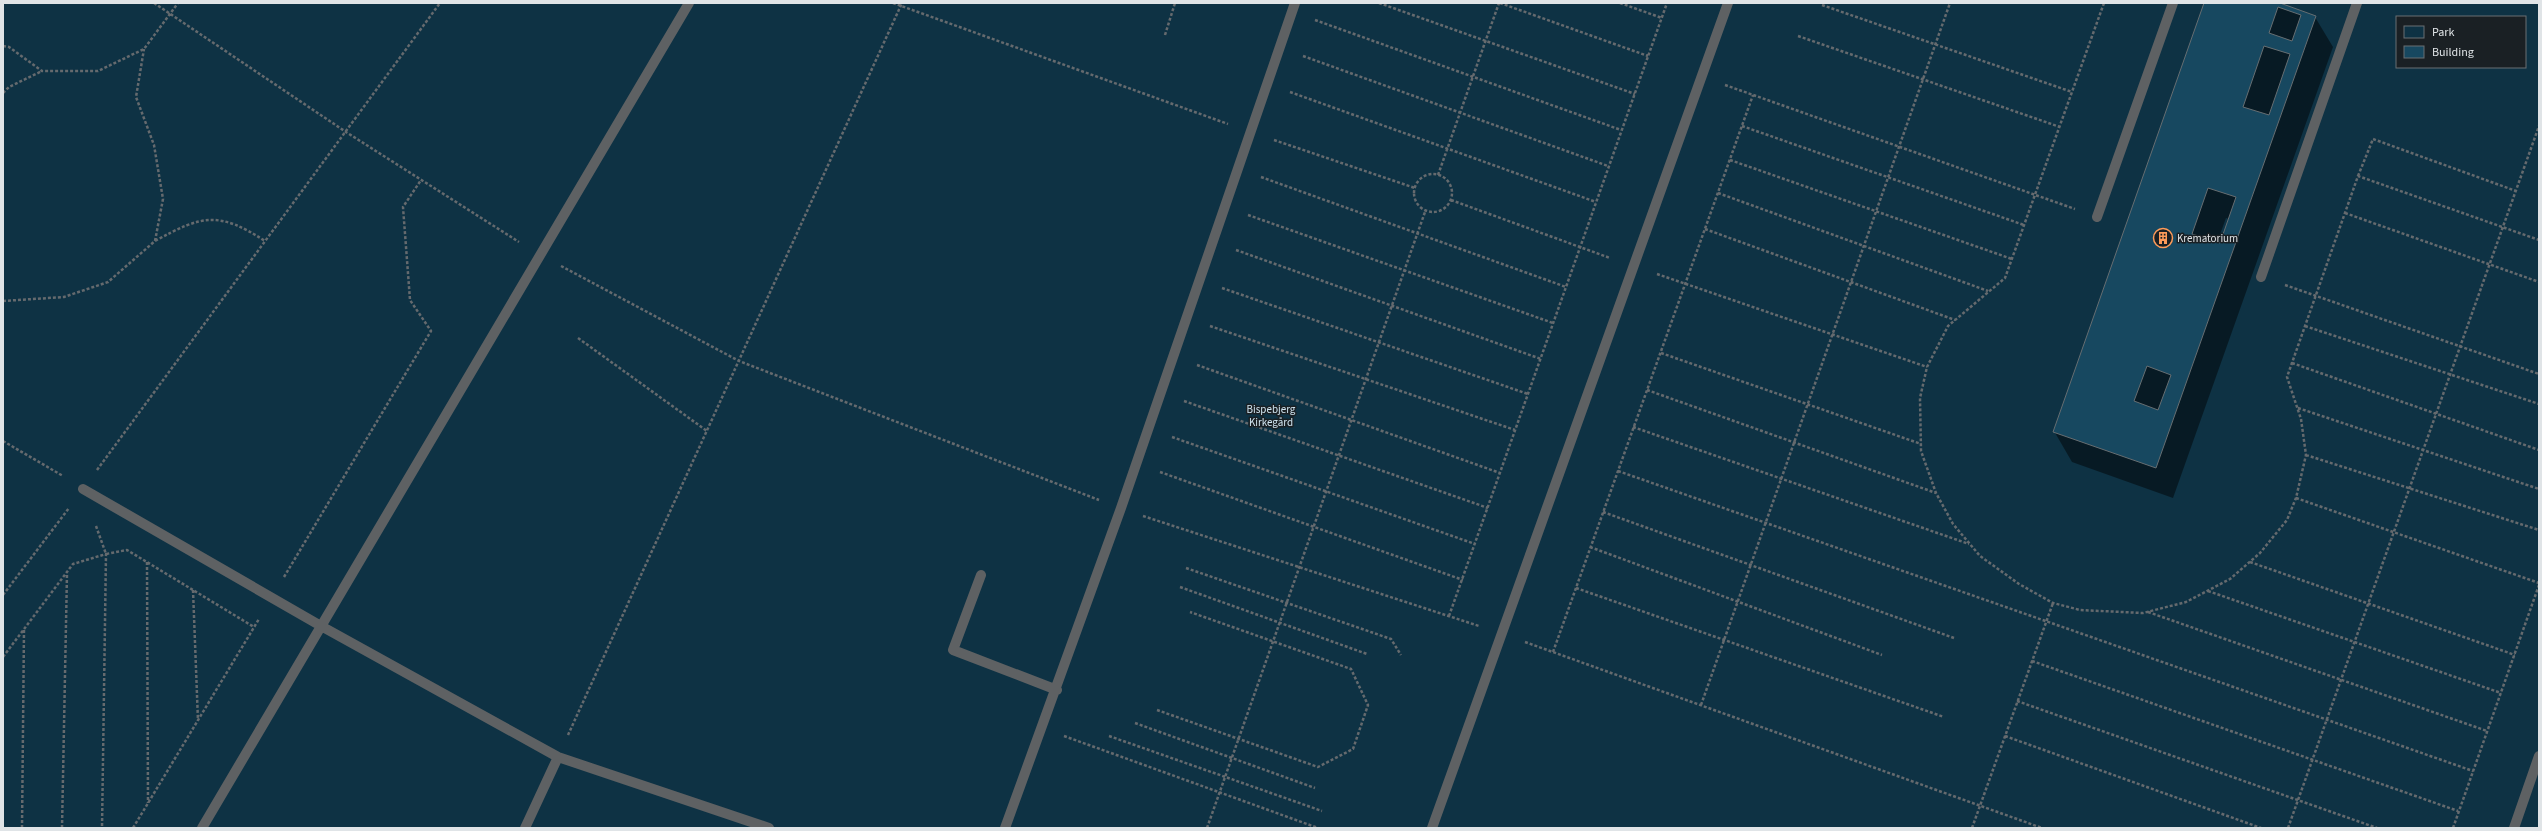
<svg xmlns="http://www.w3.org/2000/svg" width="2542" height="831" font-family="'Source Sans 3',sans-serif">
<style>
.green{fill:#0e3244;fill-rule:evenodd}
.shadow{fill:#0007;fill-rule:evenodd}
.building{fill:#174860;stroke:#666e72;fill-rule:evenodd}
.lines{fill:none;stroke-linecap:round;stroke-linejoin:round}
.path{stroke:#656a6e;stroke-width:2.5;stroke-dasharray:3 2;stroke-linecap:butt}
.service{stroke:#5e6163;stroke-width:10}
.labels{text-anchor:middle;stroke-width:3;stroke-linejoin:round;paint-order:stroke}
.poi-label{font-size:11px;fill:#e0e4e7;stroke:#1a2024;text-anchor:start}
.park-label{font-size:11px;fill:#d0e5f1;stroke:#1a2024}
</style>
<rect width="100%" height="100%" fill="#1a2024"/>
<!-- green -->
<path class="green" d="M3,3H2539V828H3ZM2397,17H2525V67H2397Z"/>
<!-- shadow -->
<path class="shadow" d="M2205,3H2277L2315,17L2333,47L2173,498L2072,462L2054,431ZM2226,218L2229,219L2221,245L2217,243Z"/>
<!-- building -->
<path class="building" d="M2204,3H2280L2316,16L2156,468L2053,432ZM2278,7L2301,15L2292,41L2269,33ZM2264,46L2290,54L2269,115L2243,107ZM2208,188L2236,197L2220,243L2192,234ZM2147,366L2171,375L2158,410L2134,401Z"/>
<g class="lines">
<!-- path -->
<path class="path" d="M154,3L346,132L519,242
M893,3L1228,124
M1379,3L1635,94
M1500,3L1648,56
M1620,3L1662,18
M2104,3L2005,278L1948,326L1927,367L1920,398L1921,451L1936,493L1953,524L1980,556L2019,584L2053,603L2080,610L2143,613L2186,602L2230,579L2260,553L2287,520L2296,498L2306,455L2301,419L2287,377L2358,176L2539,240
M1822,5L2072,92
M1315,20L1621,130
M1165,35L1175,3
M1798,36L2060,127
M3,46L9,47L42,71H98L144,49L178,3
M1303,56L1608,166
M1725,85L2075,209
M1290,92L1596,202
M3,93L9,87L42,71
M1742,126L2024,225
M1274,140L1415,188
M1730,160L2012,259
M1414 193a19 19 0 1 1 38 0a19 19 0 1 1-38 0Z
M1438,175L1499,3
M2358,176L2373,139L2516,191
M1261,177L1566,287
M1718,193L1988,291
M1451,200L1610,258
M2345,213L2539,282
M1248,215L1553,323
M1705,229L1955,320
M155,241C202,215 219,211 265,241
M1236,250L1541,359
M561,266L739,361L1099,500
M1657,274L1927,367
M2285,285L2539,374
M1222,288L1528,394
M3,301L64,297L108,282L155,241L163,199L154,145L136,97L144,49
M1210,326L1515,430
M2305,326L2539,404
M578,338L707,431
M1661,353L1921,444
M2292,363L2539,450
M1197,365L1500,473
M1647,390L1936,493
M1184,401L1488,508
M2298,408L2539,489
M1633,427L1969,544
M1172,437L1475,544
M3,441L63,476
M2306,455L2539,530
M97,470L440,3
M1618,471L2473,771
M1160,472L1463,580
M2296,498L2539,583
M1603,512L1954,638
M1143,516L1479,626
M96,526L106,554L127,550L254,627
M1590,547L1882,655
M147,562L148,803
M2250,562L2515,655
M1186,568L1391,639L1401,655
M284,577L431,331L410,300L403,207L421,180
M1180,587L1367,654
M1576,588L1944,717
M193,590L198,721
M2208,591L2501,693
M3,595L69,508
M2148,612L2487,731
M1449,616L1667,3
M1525,642L2042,828
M1553,652L1753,95
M3,657L73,564L106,554L102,828
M2032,661L2458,811
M2017,701L2377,828
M1701,705L1950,3
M1157,710L1318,767L1353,749L1368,705L1351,669L1190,612
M1135,723L1315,788
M568,735L902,3
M1064,736L1318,828
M1109,736L1322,811
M2005,736L2261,828
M22,828L24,629
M62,828L67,573
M133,828L259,619
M1207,828L1425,212
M1972,828L2053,603
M2288,828L2539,126
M2453,828L2539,585"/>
<!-- service -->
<path class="service" d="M2097,217L2173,3
M2261,277L2357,3
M83,489L321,626L558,757L769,828
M981,575L953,650L1057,690
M202,828L689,3
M525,828L558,757
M1005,828L1121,508L1295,3
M1432,828L1728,3
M2514,828L2539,756"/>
</g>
<!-- icons -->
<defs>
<g id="building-ring" transform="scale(1)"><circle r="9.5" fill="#1a2024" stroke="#fe9b59" stroke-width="1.5"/><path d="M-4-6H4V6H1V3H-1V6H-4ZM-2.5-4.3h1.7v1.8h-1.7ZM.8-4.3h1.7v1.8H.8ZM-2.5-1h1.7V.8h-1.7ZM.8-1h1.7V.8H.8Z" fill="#fe9b59"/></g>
</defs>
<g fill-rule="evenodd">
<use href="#building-ring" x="2163" y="238"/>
</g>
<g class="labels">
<!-- poi labels -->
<g class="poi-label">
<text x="2177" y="242">Krematorium</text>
</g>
<!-- park labels -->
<g class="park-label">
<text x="1271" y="413">Bispebjerg<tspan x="1271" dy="13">Kirkegård</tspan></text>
</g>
</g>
<!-- border -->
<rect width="2542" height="831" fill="none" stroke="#e0e4e7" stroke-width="8"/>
<!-- legend -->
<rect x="2396" y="16" width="130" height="52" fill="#1a2024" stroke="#696e72"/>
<rect x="2404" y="26" width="20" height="12" fill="#0e3244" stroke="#696e72"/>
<text x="2432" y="36" font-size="12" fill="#e0e4e7">Park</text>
<rect x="2404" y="46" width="20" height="12" fill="#174860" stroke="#696e72"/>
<text x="2432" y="56" font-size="12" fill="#e0e4e7">Building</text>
</svg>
